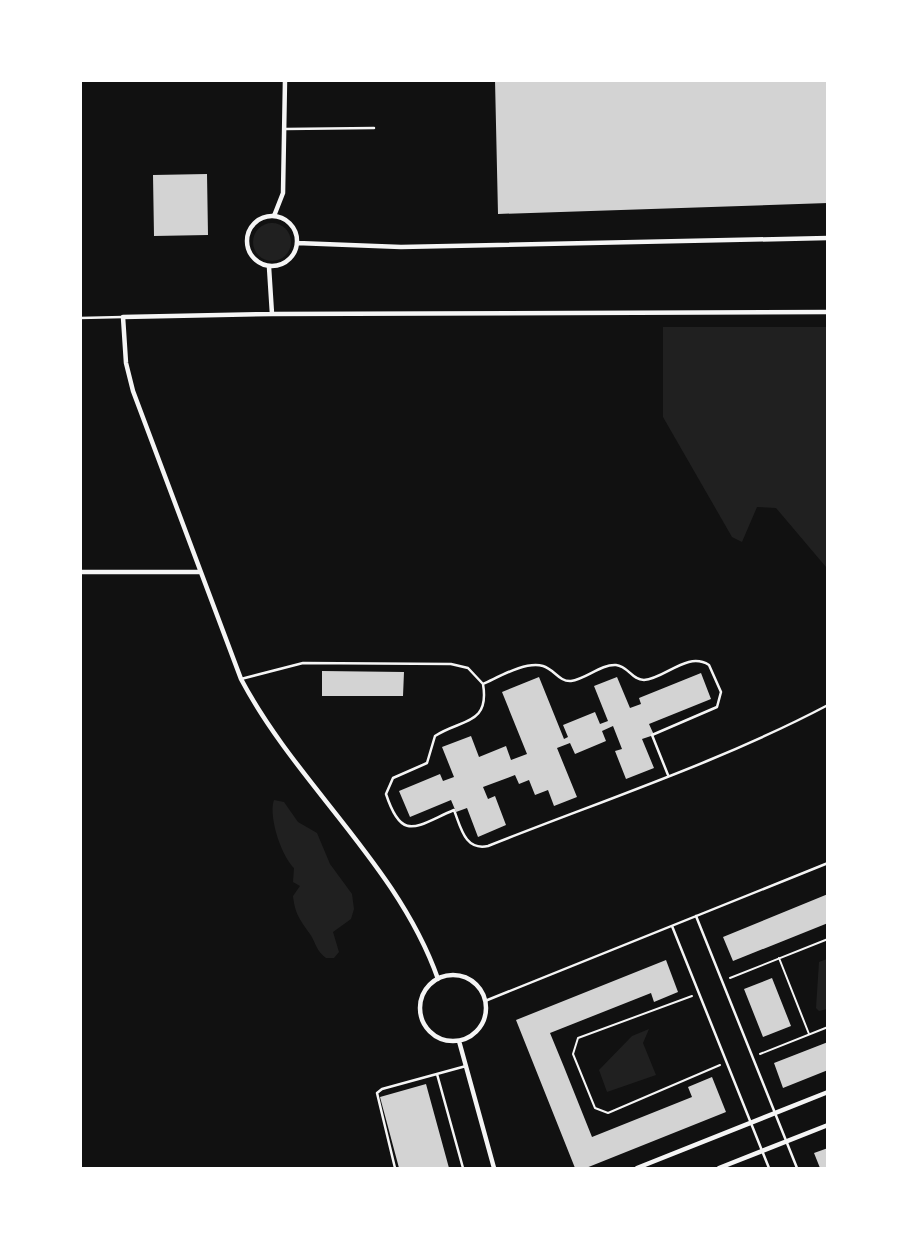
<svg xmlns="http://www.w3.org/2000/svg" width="908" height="1249" font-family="'Fira Sans',sans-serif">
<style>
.green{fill:#202020}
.building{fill:#d3d3d3}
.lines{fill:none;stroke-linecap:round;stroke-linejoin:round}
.path{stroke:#f5f5f5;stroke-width:2}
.service{stroke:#f5f5f5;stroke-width:2.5}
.minor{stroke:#f5f5f5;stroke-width:4.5}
</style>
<rect width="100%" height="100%" fill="#111"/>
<!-- green -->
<path class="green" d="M253 242a19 19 0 1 1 38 0a19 19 0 1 1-38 0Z
M663,327H827V574L826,567L776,508L757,507L742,542L732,537L663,417Z
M274,800L284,802L298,822L317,833L330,864L352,894L354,909L351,919L333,932L339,952L334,958H326C316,951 316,943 310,934C300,920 295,914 293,896L300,886L293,882L294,868C282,857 268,817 274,800Z
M827,959V1009L819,1011L816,1008L819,962Z
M649,1029L643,1043L656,1075L607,1092L599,1070L632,1036Z"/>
<!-- building -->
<path class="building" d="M495,80H828V203L498,214Z
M207,174L208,235L154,236L153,175Z
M322,671L404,672L403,696H322Z
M701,673L711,699L649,724L654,735L642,739L654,768L626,779L615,751L622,749L613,726L602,731L606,741L575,754L570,743L557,748L577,797L554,806L548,790L535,795L529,780L519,784L515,775L483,787L488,799L495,796L506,825L478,837L467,808L456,812L451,800L410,817L399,791L440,774L443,781L454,777L442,747L471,736L479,757L506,746L511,760L527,754L502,692L539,677L564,739L568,737L563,725L595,712L600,724L608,721L594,686L617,677L630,708L641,704L639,698Z
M828,894V923L733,961L723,937Z
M666,960L678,992L654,1002L651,993L550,1033L564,1067L592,1137L692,1097L688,1087L712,1077L726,1112L586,1168H575L516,1020Z
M772,978L791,1026L763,1037L744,989Z
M828,1042V1070L783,1088L774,1063Z
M426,1084L449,1168H399L380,1097Z
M828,1148V1168H820L814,1153Z"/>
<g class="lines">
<!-- path -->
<path class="path" d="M779,958L809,1034
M730,978L828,939
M692,996L578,1038L573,1054L595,1108L608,1113L720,1065
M760,1054L828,1027"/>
<!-- service -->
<path class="service" d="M285,129L374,128
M80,318L123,317
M241,679L303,663L451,664L468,668L483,684
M668,775L652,735L717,707L721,692L709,665C687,651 665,679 644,680C632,680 628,666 616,665C601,664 586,679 571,681C559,682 554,669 543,666C525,661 499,677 483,684C490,725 461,719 435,736L427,763L393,778L386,794C402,843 416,826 454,810C461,828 465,851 488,846C601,801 720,762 828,705
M696,916L797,1168
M672,926L769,1168
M485,1001L828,863
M437,1074L463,1168
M395,1168L377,1093L382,1089L466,1066"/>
<!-- minor -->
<path class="minor" d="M247 241a25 25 0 1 1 50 0a25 25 0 1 1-50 0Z
M274,216L283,193L285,80
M297,243L401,247L828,238
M269,267L272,314
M80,572H199
M420 1008a33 33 0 1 1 66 0a33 33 0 1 1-66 0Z
M438,979C398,865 297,785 241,679L133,391L126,363L123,317L272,314L828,312
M459,1041L494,1168
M637,1168L828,1092
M719,1168L828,1125"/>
</g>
<!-- border -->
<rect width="908" height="1249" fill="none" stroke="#ffffff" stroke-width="164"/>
</svg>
